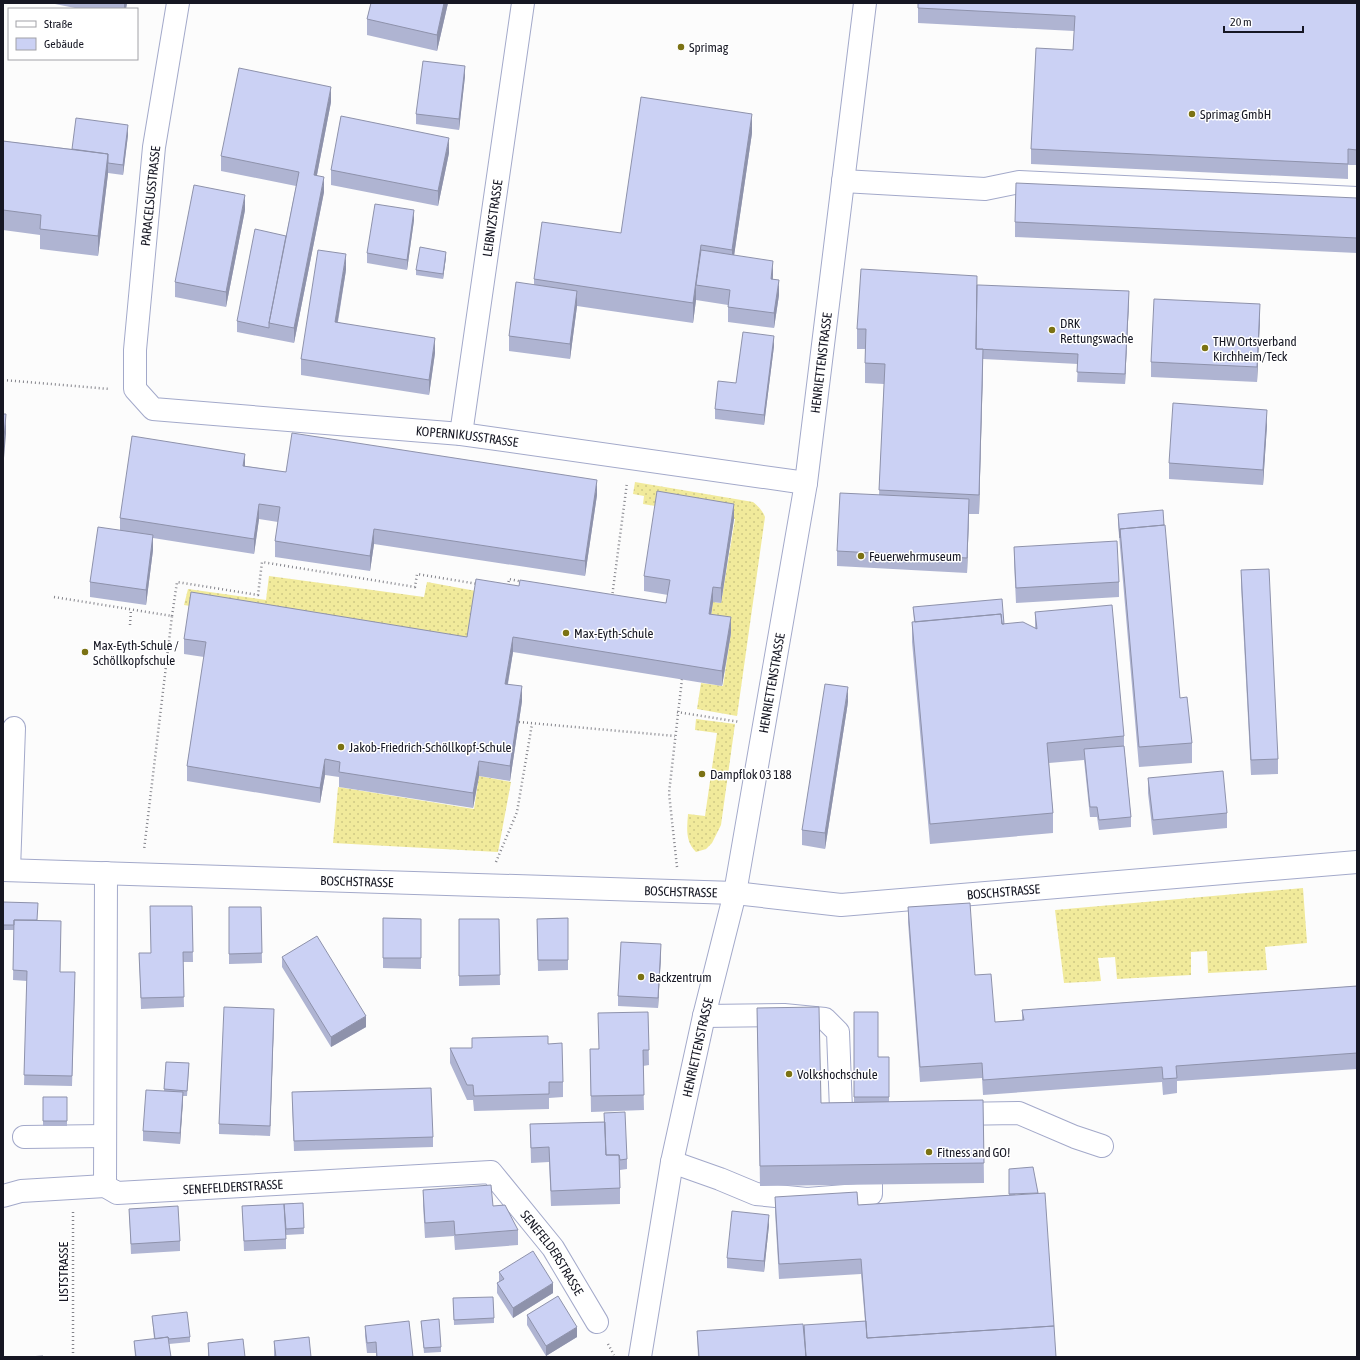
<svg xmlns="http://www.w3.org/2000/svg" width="1360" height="1360" font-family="'Asap Condensed',sans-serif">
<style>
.grass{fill:url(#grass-dots)}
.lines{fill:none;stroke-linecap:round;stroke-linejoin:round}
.minor-casing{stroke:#a3a9ca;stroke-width:24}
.path{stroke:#83838a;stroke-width:2.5;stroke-dasharray:1 3;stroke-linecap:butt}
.minor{stroke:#fff;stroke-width:22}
.wall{fill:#afb4d2}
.shaded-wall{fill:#8e92ab}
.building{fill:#cbd1f4;stroke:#8e92ab}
.poi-dot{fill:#7b7213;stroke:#fff;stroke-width:1.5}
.labels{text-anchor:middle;stroke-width:3;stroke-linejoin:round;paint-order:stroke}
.poi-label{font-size:13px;fill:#161723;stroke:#fff;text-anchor:start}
.street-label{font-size:13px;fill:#161723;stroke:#fff}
</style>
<defs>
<pattern id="grass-dots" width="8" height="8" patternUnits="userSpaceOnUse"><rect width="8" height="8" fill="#f1ea9b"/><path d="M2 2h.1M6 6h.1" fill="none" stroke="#cec885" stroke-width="1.8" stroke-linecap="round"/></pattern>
</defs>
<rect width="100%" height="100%" fill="#fcfcfc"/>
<!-- grass -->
<path class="grass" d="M635,482L753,502C758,506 763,511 765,517L737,716L697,709L701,683L723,686L731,632L709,629L713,602L721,603L735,519L643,504L644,496L633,494Z
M269,576L424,597L427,582L476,591L467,651L184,605L188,589L266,600Z
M696,719L735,724L721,825L712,843L706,849L696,852C685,841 687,828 688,814L705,816L717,733L695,730Z
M479,776L511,782L498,852L333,843L338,787L474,809Z
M1303,888L1307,943L1265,947L1267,970L1208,973L1207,951L1191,952V975L1117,979L1115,957L1098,958L1101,981L1064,983L1055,910Z"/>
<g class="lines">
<!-- minor casing -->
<g class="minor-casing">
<g id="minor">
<path id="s1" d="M178,3L154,147L135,350V389L153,409L461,434L806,483"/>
<path d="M843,181L985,189L1019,182L1357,198"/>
<path id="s2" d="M461,434L523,3"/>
<path id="s3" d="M3,870L735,893L841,905L1357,862"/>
<path d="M9,870L14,728"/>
<path id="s4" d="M106,873L105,1186L117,1193L491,1172L553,1248L597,1322"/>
<path d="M704,1016L784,1015L825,1019L838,1032L841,1110L848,1116H861"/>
<path d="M954,1114L1019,1113L1075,1137L1102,1146"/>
<path d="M24,1137L105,1136"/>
<path d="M672,1162L720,1179L756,1194L807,1199L871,1194V1185"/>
<path d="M3,1196L21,1191L105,1186"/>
<path id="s5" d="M640,1357L672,1162L704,1016L735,893L806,483L865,3"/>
</g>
</g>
<!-- path -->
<path class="path" d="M3,380L110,389
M508,586L509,579L523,582
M54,597L172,616L144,850
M612,597L627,483
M172,616L177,582L258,595L262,562L415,587L417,574L478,584
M130,625L131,610
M677,712L740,722
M519,722L675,736
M496,862L517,812L532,724
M677,867L669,793L682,679
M73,1212V1357
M608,1344L614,1355"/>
<!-- minor -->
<use href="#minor" class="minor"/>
</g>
<!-- wall -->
<path class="wall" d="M50,3H127L126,9H80Z
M371,3H448L437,51L367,35V19Z
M918,3H1357V165H1348V179L1031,164V149L1073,50L1074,31L918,23Z
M465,76L459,130L416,124V114Z
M331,102L317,175L324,192L294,343L237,332V321L286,236L296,186L221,171V156Z
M752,133L734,255L773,276V279L779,295L774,328L728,322V305L696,300L693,323L577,306L570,359L509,351V336L534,285V279L621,233Z
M128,135L123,175L108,173L98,256L40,249V235L3,230V141L72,149Z
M449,153L438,206L331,185V170Z
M1357,198V253L1015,237V222Z
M245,210L226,307L175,297V282Z
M414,220L407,270L367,263V253Z
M446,257L443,279L416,275V270Z
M346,270L338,322L435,353L429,395L301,375V359Z
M977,286L1129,301L1125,384L1077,382L1078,364L983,359L979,514H969L967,573L837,566V551L879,495L884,384L865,383V349H857V329Z
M1260,319L1257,382L1151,377V362Z
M774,346L764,425L715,419V409L736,383Z
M1267,425L1263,485L1169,479V463Z
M245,466L286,472L597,495L585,576L374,544L370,571L275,557V541L278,522L259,519L254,554L153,538V550L146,605L90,597V582L120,530V518Z
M1118,514L1180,698L1192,743V763L1139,767L1118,524Z
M734,519L721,603L713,602L711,614L731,633L722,686L513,652L508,684L522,701L510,781L479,776L473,808L339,787V777L325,775L320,803L187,781V766L204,657L184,654V639L467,637L519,586L666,603L668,595L644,591V576Z
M1014,547L1119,582V597L1016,603L1014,562Z
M1241,570L1278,759V774L1251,775L1241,586Z
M913,607L1004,624L1035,628V612L1124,736V746L1131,817V827L1099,830L1097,817H1090L1084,760L1049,763L1053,813V833L930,844L912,642V622H914Z
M848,702L825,849L802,845V830Z
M1148,778L1227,813V828L1153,835L1148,793Z
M3,902L37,920L60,972L75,982L72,1086L24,1085L27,981L13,980L14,930H3Z
M192,906L193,962H183L184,1007L141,1009L139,953H151Z
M229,907H261L262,963L229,964Z
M908,907L975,975L995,1022L1022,1020V1010L1357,986V1069L1177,1081V1093L1163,1095L1162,1082L983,1095L982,1078L920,1082L908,922Z
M383,918L421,919V969L383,968Z
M568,918V970L538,971L537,919Z
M459,919H499L500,985L459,986Z
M661,955L658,1008L618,1006V996Z
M282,957L366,1027L331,1047L282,967Z
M757,1008L821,1103L854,1102V1012L878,1057H889V1102L983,1100L984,1183L760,1186Z
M648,1012L649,1065L643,1066L644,1110L591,1112L590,1049H598Z
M274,1019L270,1136L219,1134V1124Z
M548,1044L563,1082V1097L549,1098V1109L474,1111L473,1100H467L450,1063V1048H472Z
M166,1062L189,1068L187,1096H183L180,1144L143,1141V1131L164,1091Z
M43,1097H67V1126H43Z
M292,1102L433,1137V1147L294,1151Z
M604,1113L627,1159V1169L620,1170V1204L551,1206L549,1162L531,1163L530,1124L604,1122Z
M1009,1169L1056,1357H698L697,1331L804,1326L865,1321L861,1274L779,1279L775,1212V1197L858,1205L1009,1195Z
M423,1190L493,1206L518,1230V1245L455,1250L454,1236L425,1238L423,1205Z
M303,1203L304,1234L286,1235V1249L244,1251L242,1206Z
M129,1209L180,1241V1251L131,1254Z
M769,1225L764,1272L727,1268V1258Z
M499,1272L553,1293L513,1318L497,1293V1283L499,1282Z
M453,1298L494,1318V1323L454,1325Z
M527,1315L577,1337L546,1356L527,1325Z
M152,1316L190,1337V1342L169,1344L171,1357H135L134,1341L154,1339Z
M421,1321L441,1347V1352L424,1353Z
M365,1326L413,1357H376V1353H367L365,1336Z
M274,1341L311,1357H274Z
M208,1343L245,1357H208Z"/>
<!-- shaded-wall -->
<path class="shaded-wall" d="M124,3H127L126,9H124Z
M444,3H448L437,51V35Z
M465,66V76L459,130V119Z
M331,87V102L314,190V175Z
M752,114V133L732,270V250Z
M128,125V135L123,175V165Z
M449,138V153L438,206V191Z
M108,154V174L98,256V236Z
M324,177V192L294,343V328Z
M245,195V210L226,307V292Z
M414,210V220L407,270V260Z
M701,245V265L696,285V300L693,323V303Z
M446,252V257L443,279V274Z
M346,254V270L335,337V322Z
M773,261V276L771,294V279Z
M779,280V295L774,328V313Z
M577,291V306L570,359V344Z
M1129,291V301L1125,384V374Z
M1260,304V319L1257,382V367Z
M774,336V346L764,425V415Z
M435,338V353L429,395V380Z
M983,349V369L979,514V495Z
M1267,410V425L1263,485V470Z
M6,414V434L3,470V450Z
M245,454V469L243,466Z
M597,480V495L585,576V561Z
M969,499V514L967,573V558Z
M259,504V519L254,554V539Z
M734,504V519L721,603V588Z
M374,529V544L370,571V556Z
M153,535V550L146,605V590Z
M713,587V602L709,629V614Z
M731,617V633L722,686V671Z
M513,637V652L505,699V684Z
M522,686V701L510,781V766Z
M848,687V702L825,849V833Z
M325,759V775L320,803V788Z
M479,761V776L473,808V793Z
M661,944V955L658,1008V998Z
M274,1009V1019L270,1136V1126Z
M366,1016V1027L331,1047V1037Z
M183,1092V1102L180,1144V1133Z
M769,1215V1225L764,1272V1261Z
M553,1283V1293L513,1318V1308Z
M577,1327V1337L546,1356V1346Z"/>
<!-- building -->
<path class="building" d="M371,3H444L437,35L367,19Z
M918,3H1357V150L1348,149V164L1031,149L1036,48L1073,50L1075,16L918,8Z
M423,61L465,66L459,119L416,114Z
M239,68L331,87L314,175L324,177L294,328L269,323L299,172L221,156Z
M641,97L752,114L732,250L701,245L693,303L534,279L542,222L621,233Z
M341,116L449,138L438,191L331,170Z
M76,118L128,125L123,165L108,163V154L72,149Z
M3,141L108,154L98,236L40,229L41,215L3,210Z
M1016,183L1357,198V238L1015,222Z
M194,185L245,195L226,292L175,282Z
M375,204L414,210L407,260L367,253Z
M255,229L286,236L269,323V328L237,321Z
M420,247L446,252L443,274L416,270Z
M318,250L346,254L335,322L435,338L429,380L301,359Z
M701,250L773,261L771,279L779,280L774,313L728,307L730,290L696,285Z
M861,269L977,276L976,349H983L979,495L879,490L885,364L865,363L866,329H857Z
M516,282L577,291L570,344L509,336Z
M977,285H979L1129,291L1125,374L1077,372L1078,354L976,349Z
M1154,299L1260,304L1257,367L1151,362Z
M743,332L774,336L764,415L715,409L718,381L736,383Z
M1173,403L1267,410L1263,470L1169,463Z
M3,414H6L3,450Z
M292,433L597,480L585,561L374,529L370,556L275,541L280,507L259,504L254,539L120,518L132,436L245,454L243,466L286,472Z
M657,491L734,504L721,588L713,587L709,614L731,617L722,671L513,637L505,684L522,686L510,766L479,761L473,793L339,772L340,762L325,759L320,788L187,766L206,642L184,639L191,592L467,637L476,579L519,586L520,580L666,603L670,580L644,576Z
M840,493L969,499L967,558L837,551Z
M1163,510L1164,525L1120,529V538L1118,514Z
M1165,525L1180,698L1187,697L1192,743L1139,747L1120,529Z
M98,527L153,535L146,590L90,582Z
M1117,541L1119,582L1016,588L1014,547Z
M1269,569L1278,759L1251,760L1241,570Z
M1002,599L1004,624H1002L1001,614L915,622L913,607Z
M1112,605L1124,736L1047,743L1053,813L930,824L912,622L1001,614L1002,624L1023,622L1037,629L1035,612Z
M825,684L848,687L825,833L802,830Z
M1124,746L1131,817L1099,820L1097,807H1090L1084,749Z
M1223,771L1227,813L1153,820L1148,778Z
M3,902L38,903L37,920H14V925H3Z
M970,903L975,975L991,974L995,1022L1024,1020L1022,1010L1357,986V1053L1176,1066L1177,1078L1163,1079L1162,1067L983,1080L982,1063L920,1067L908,907Z
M150,906H192L193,952H183L184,997L141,998L139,953H151Z
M229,907H261L262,953L229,954Z
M383,918L421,919V958H383Z
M568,918V960H538L537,919Z
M459,919H499L500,975L459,976Z
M14,920L61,921L60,972H75L72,1076L24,1075L27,971L13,970Z
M317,936L366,1016L331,1037L282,957Z
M621,942L661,944L658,998L618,996Z
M224,1007L274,1009L270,1126L219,1124Z
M819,1007L821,1103L983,1100L984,1163L760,1166L757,1008Z
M648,1012L649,1050H643L644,1095L591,1096L590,1049H599L598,1013Z
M854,1012H878V1057H889V1097H854Z
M548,1036V1044L562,1043L563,1082H549V1094L474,1096L473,1085H467L450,1048H472V1038Z
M166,1062L189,1063L187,1091L164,1089Z
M431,1088L433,1137L294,1141L292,1092Z
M146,1090L183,1092L180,1133L143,1131Z
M43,1097H67V1121H43Z
M625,1112L627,1159L620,1160L619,1155H606L604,1113Z
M605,1122L606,1155H619L620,1188L551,1191L549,1147L531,1148L530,1124Z
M1033,1167L1038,1193L1009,1194V1169Z
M491,1185L493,1206L505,1205L518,1230L455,1235L454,1221L425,1223L423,1190Z
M857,1192L858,1205L1045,1193L1054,1326L867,1338L861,1259L779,1264L775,1197Z
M303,1203L304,1228L286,1229L284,1204Z
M284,1204L286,1239L244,1241L242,1206Z
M178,1206L180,1241L131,1244L129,1209Z
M732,1211L769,1215L764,1261L727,1258Z
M533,1251L553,1283L513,1308L497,1283L504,1279L499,1272Z
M558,1296L577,1327L546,1346L527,1315Z
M493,1297L494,1318L454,1320L453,1298Z
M187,1312L190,1337L169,1339L168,1337L155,1339L152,1316Z
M439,1319L441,1347L424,1348L421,1321Z
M409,1321L413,1357H377L376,1342L367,1343L365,1326Z
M866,1321L867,1338L1054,1326L1056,1357H806L804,1325Z
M803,1324L806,1357H699L697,1331Z
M168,1337L171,1357H136L134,1341Z
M309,1337L311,1357H276L274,1341Z
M243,1339L245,1357H209L208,1343Z
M43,1356V1357H28Z"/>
<!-- markers -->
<g class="poi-dot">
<circle cx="681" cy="47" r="4"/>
<circle cx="1192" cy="114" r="4"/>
<circle cx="1052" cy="330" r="4"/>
<circle cx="1205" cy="348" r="4"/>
<circle cx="861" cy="556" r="4"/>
<circle cx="566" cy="633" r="4"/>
<circle cx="85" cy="652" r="4"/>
<circle cx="341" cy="747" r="4"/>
<circle cx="702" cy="774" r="4"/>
<circle cx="641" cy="977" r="4"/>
<circle cx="789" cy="1074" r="4"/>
<circle cx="929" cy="1152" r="4"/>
</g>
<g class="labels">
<!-- poi labels -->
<g class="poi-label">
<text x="689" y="52">Sprimag</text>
<text x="1200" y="119">Sprimag GmbH</text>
<text x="1060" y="328">DRK<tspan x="1060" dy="15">Rettungswache</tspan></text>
<text x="1213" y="346">THW Ortsverband<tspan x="1213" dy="15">Kirchheim/Teck</tspan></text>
<text x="869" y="561">Feuerwehrmuseum</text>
<text x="574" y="638">Max-Eyth-Schule</text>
<text x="93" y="650">Max-Eyth-Schule /<tspan x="93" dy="15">Schöllkopfschule</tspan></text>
<text x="349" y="752">Jakob-Friedrich-Schöllkopf-Schule</text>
<text x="710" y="779">Dampflok 03 188</text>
<text x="649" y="982">Backzentrum</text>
<text x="797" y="1079">Volkshochschule</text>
<text x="937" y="1157">Fitness and GO!</text>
</g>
<!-- street labels -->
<g class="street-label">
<text transform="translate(150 196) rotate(-84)" y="5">PARACELSUSSTRASSE</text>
<text dy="5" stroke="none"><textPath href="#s2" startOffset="218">LEIBNIZSTRASSE</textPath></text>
<text dy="5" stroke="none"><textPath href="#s5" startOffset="1011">HENRIETTENSTRASSE</textPath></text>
<text dy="5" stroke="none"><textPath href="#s1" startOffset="731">KOPERNIKUSSTRASSE</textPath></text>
<text dy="5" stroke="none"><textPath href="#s5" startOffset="687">HENRIETTENSTRASSE</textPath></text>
<text dy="5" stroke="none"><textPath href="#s3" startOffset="354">BOSCHSTRASSE</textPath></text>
<text dy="5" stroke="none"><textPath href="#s3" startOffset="678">BOSCHSTRASSE</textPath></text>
<text dy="5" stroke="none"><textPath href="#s3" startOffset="1002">BOSCHSTRASSE</textPath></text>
<text dy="5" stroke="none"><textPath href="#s5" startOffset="315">HENRIETTENSTRASSE</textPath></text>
<text dy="5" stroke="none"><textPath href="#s4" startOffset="443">SENEFELDERSTRASSE</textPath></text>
<text dy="5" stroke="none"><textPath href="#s4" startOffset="803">SENEFELDERSTRASSE</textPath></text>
<text transform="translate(63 1272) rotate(-90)" y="5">LISTSTRASSE</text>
</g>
</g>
<!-- border -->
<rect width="1360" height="1360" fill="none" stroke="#161723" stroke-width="8"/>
<!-- legend -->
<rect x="8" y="8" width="130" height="52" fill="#ffffff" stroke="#a2a2a7"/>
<rect x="16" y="21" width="20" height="6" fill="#ffffff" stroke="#a2a2a7"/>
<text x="44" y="28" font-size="12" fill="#161723">Straße</text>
<rect x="16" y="38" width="20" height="12" fill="#cbd1f4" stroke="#a2a2a7"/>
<text x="44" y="48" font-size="12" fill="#161723">Gebäude</text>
<!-- scale -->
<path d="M1224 26v6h79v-6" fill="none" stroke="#161723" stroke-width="2"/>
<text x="1230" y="26" font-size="12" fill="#161723" stroke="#ffffff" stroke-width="3" paint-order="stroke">20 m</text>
</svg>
